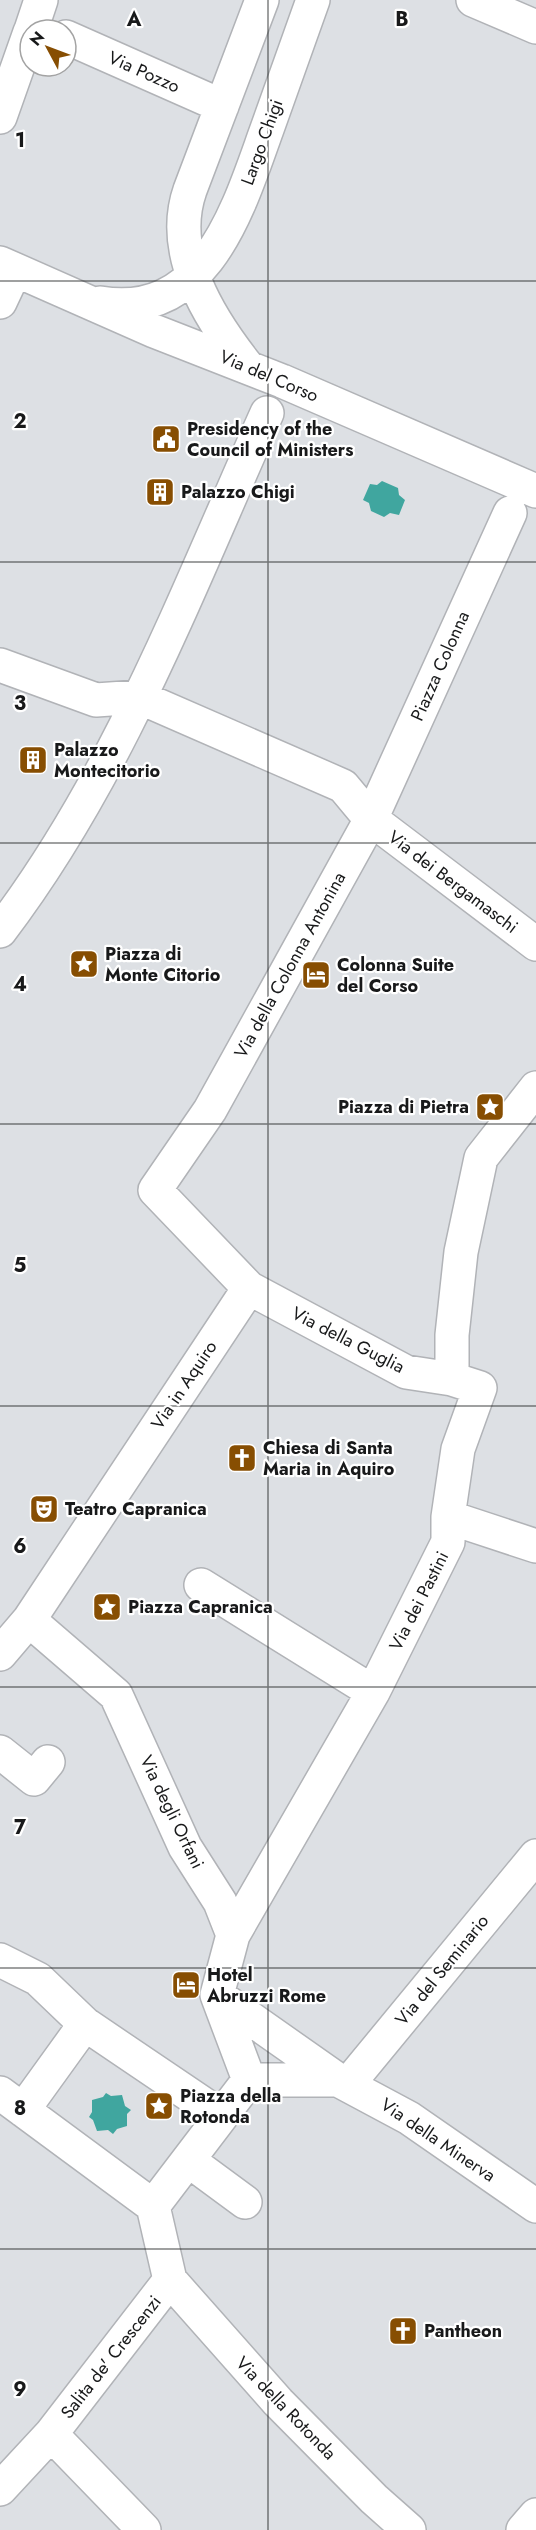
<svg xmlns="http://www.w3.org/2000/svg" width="536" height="2530" font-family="Jost,sans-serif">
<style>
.water{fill:#40a69f}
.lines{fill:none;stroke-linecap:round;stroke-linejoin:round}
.minor-casing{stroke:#b1b3b7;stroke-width:36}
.minor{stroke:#fff;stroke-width:33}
.grid{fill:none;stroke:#18191a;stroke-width:1.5;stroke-opacity:0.55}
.labels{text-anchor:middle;stroke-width:4.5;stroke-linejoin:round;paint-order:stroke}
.street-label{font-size:18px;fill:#18191a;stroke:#fff}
.poi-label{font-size:18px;font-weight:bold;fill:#18191a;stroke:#fff;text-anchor:start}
.grid-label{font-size:20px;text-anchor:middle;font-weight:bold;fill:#18191a;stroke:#fff;stroke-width:4.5;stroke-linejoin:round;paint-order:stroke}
</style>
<rect width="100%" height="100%" fill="#dde0e4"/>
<!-- water -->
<path class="water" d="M382,481L398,488L399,495L405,500L399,515L390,513L384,517L371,511L369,503L363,500L370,484L377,485Z
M106,2093L111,2096L122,2095L125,2106L131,2110L127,2114V2126L117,2129L113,2134L108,2130L97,2131L93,2120L89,2117L92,2112V2100L103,2097Z"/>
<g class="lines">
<!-- minor casing -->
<g class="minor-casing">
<path id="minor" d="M473,0L536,27
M31,30L41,0
M66,37L222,106
M0,117L30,32
M0,263L154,331L282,381L536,491
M0,302L15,270
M100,303C207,321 239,206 267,129C282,86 298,43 313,0
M247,366C209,318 168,253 190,190L262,0
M0,665L96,700L139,697L343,786L363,810
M371,819L536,944
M0,931C118,776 188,589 267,413
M452,1379L406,1372L249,1288L155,1190L210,1110L371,819L510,513
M448,1517L536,1546
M201,1585L373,1692
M29,1620L116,1695L185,1847L220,1902L233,1935
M0,1654L29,1620L249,1288
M0,1752L34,1779L48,1762
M0,1960L38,1979L85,2024L23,2110
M217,1995L338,2080L409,2118L536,2206
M85,2024L221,2116
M249,2080L217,1995L233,1935L373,1692L448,1542V1517L458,1449L480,1388L452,1379V1335L461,1252L481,1158L536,1088
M349,2083L536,1856
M0,2093L153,2206L170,2280L278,2402L374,2499L409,2530
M188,2160L245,2202
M153,2206L249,2080H338
M51,2434L144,2530
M0,2489L51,2434L170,2280
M523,2530L536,2515"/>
</g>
<!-- minor -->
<use href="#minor" class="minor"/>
</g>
<!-- grid -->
<path class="grid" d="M268,0V2530M0,281H536M0,562H536M0,843H536M0,1124H536M0,1406H536M0,1687H536M0,1968H536M0,2249H536"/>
<!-- icons -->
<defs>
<g id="civic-square" transform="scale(1.5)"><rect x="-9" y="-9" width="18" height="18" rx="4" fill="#874e02" stroke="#fff"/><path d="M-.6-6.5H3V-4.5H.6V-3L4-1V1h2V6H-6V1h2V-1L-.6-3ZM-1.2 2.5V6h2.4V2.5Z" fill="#fff"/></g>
<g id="building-square" transform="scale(1.5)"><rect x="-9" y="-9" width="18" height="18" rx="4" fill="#874e02" stroke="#fff"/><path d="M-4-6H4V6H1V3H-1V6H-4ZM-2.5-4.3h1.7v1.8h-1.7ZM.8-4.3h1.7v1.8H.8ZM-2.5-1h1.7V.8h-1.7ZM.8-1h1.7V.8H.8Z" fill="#fff"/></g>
<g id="sight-square" transform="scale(1.5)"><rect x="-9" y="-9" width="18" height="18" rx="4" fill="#874e02" stroke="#fff"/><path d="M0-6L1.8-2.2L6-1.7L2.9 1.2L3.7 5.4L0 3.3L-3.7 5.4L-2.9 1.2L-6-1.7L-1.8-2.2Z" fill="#fff"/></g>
<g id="hotel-square" transform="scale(1.5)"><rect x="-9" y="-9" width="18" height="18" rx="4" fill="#874e02" stroke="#fff"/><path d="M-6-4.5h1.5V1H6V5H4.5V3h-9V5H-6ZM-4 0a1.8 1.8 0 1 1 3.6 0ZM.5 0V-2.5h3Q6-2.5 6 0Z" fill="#fff"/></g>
<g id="church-square" transform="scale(1.5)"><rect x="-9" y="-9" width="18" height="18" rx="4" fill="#874e02" stroke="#fff"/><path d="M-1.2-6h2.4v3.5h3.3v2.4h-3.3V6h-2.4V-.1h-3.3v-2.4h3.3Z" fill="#fff"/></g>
<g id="theatre-square" transform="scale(1.5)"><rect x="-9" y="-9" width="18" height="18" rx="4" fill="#874e02" stroke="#fff"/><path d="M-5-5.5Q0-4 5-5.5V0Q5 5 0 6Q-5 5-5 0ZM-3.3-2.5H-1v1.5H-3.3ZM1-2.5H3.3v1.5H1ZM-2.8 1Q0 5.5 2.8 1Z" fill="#fff"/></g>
</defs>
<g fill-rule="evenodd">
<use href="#civic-square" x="166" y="439"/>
<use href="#building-square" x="160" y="492"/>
<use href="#building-square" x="33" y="760"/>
<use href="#sight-square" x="84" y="964"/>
<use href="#hotel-square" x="316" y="975"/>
<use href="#sight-square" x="490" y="1107"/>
<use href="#church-square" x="242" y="1458"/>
<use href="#theatre-square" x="44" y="1509"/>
<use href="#sight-square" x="107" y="1607"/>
<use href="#hotel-square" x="186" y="1985"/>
<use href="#sight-square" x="159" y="2106"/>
<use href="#church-square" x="403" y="2331"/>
</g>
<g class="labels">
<!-- street labels -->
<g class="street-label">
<text transform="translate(144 72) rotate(24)" y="6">Via Pozzo</text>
<text transform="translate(262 142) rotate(-70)" y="6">Largo Chigi</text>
<text transform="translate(269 376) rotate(23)" y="6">Via del Corso</text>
<text transform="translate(440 666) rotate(-66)" y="6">Piazza Colonna</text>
<text transform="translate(453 882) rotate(37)" y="6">Via dei Bergamaschi</text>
<text transform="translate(290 965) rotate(-61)" y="6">Via della Colonna Antonina</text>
<text transform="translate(348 1340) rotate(27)" y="6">Via della Guglia</text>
<text transform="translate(184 1385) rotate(-56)" y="6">Via in Aquiro</text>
<text transform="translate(419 1601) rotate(-63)" y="6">Via dei Pastini</text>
<text transform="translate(172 1812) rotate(64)" y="6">Via degli Orfani</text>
<text transform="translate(442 1970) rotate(-51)" y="6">Via del Seminario</text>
<text transform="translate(438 2140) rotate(34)" y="6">Via della Minerva</text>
<text transform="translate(111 2357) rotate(-52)" y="6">Salita de' Crescenzi</text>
<text transform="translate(286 2408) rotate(46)" y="6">Via della Rotonda</text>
</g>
<!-- poi labels -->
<g class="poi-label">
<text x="187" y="435">Presidency of the<tspan x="187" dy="21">Council of Ministers</tspan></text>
<text x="181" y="498">Palazzo Chigi</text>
<text x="54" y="756">Palazzo<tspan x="54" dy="21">Montecitorio</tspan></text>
<text x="105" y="960">Piazza di<tspan x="105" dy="21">Monte Citorio</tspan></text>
<text x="337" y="971">Colonna Suite<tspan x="337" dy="21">del Corso</tspan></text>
<text x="469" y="1113" text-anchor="end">Piazza di Pietra</text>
<text x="263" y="1454">Chiesa di Santa<tspan x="263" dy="21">Maria in Aquiro</tspan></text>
<text x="65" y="1515">Teatro Capranica</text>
<text x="128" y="1613">Piazza Capranica</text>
<text x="207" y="1981">Hotel<tspan x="207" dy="21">Abruzzi Rome</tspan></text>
<text x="180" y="2102">Piazza della<tspan x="180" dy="21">Rotonda</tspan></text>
<text x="424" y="2337">Pantheon</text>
</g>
</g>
<g class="grid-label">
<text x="134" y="26">A</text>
<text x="402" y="26">B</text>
<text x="20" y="147">1</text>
<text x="20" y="428">2</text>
<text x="20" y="710">3</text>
<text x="20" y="991">4</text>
<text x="20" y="1272">5</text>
<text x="20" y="1553">6</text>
<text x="20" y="1834">7</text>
<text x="20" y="2115">8</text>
<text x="20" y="2396">9</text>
</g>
<!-- north arrow -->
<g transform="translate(48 48) rotate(311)"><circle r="28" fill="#ffffff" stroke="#a3a3a3" stroke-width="1.5"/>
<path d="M0-4.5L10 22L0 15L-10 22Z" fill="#874e02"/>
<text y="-9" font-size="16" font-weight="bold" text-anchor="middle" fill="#18191a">N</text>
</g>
</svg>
